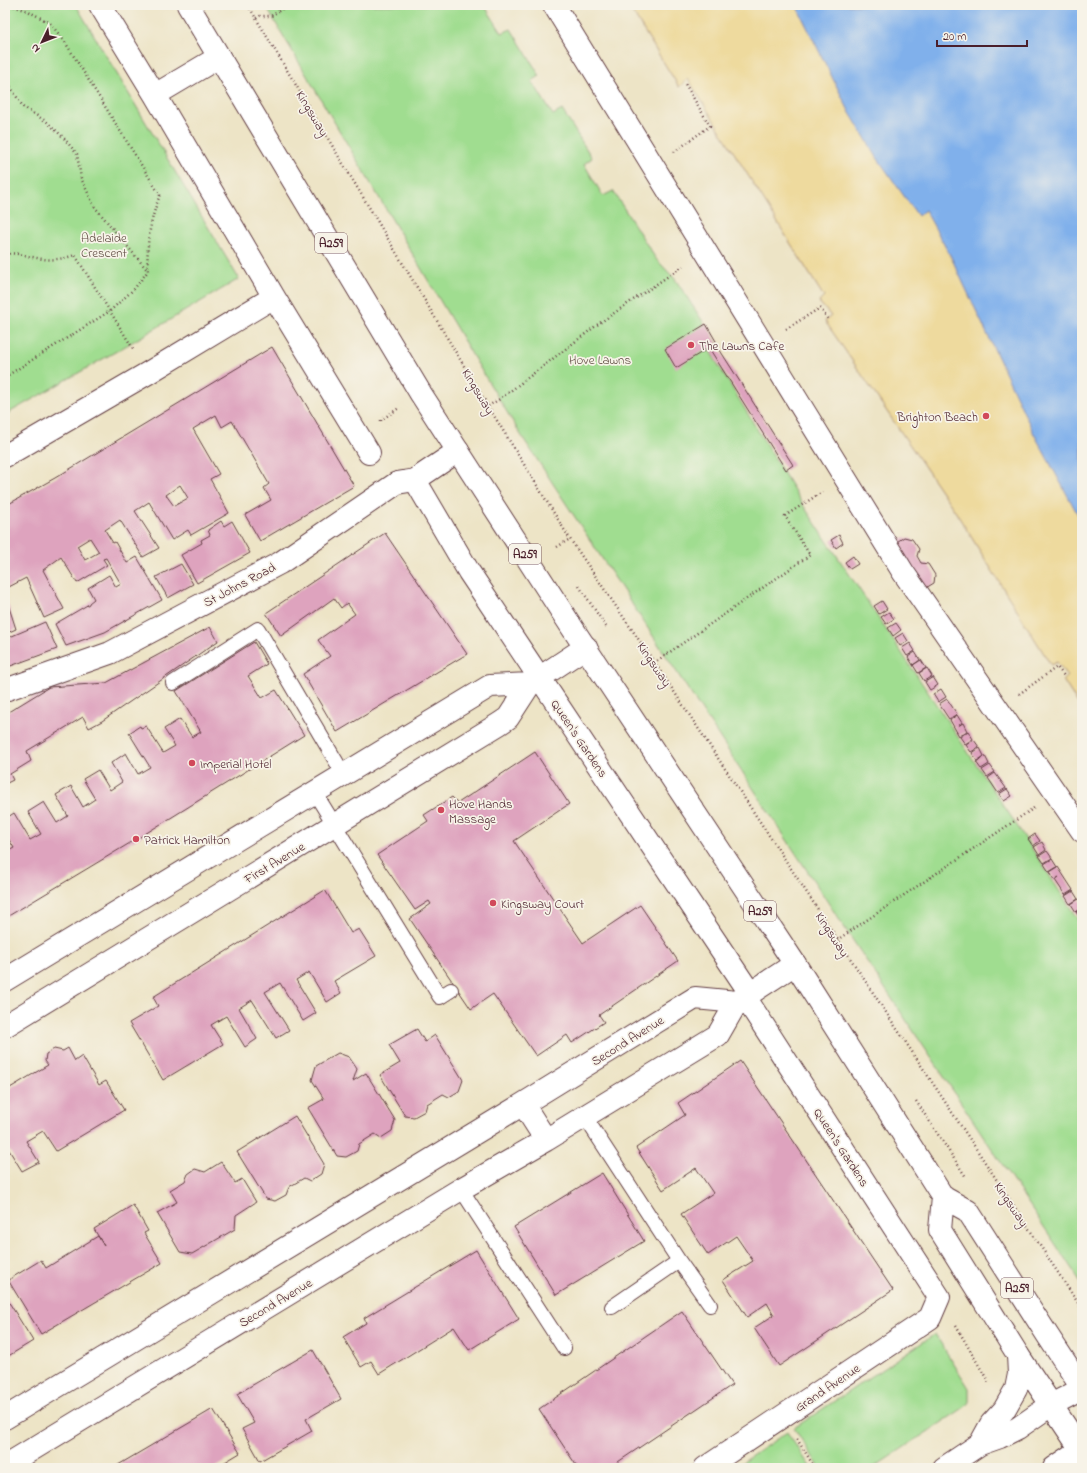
<svg xmlns="http://www.w3.org/2000/svg" width="1087" height="1473" font-family="'Indie Flower',sans-serif">
<style>
.green{fill:#a0dd90;stroke:#757e5e}
.sand{fill:#eeda9e;stroke:#9c7c64}
.water{fill:#80b0eb;stroke:#65688b}
.building{fill:#dea3be;fill-rule:evenodd}
.lines{fill:none;stroke-linecap:round;stroke-linejoin:round}
.lane-casing{stroke:#623d42;stroke-width:16}
.street-casing{stroke:#623d42;stroke-width:24}
.secondary-casing{stroke:#623d42;stroke-width:24}
.primary-casing{stroke:#623d42;stroke-width:24}
.path{stroke:#623d42;stroke-width:2.5;stroke-dasharray:1 3;stroke-linecap:butt}
.lane{stroke:#fff;stroke-width:14}
.street{stroke:#fff;stroke-width:22}
.secondary{stroke:#fff;stroke-width:22}
.primary{stroke:#fff;stroke-width:22}
.poi-dot{fill:#d1495b;stroke:#f7f3e8;stroke-width:1.5}
.labels{text-anchor:middle;stroke-width:3.5;stroke-linejoin:round;paint-order:stroke}
.shield{fill:#f7f3e8;stroke:#7e5f64;stroke-width:1}
.shield-label{font-size:12px;font-weight:bold;fill:#4a1f2b}
.street-label{font-size:13px;fill:#4a1f2b;stroke:#f7f3e8}
.park-label{font-size:13px;fill:#604e44;stroke:#f7f3e8}
.poi-label{font-size:13px;fill:#4a1f2b;stroke:#f7f3e8;text-anchor:start}
</style>
<rect width="100%" height="100%" fill="#f7f3e8"/>
<filter id="ink" filterUnits="userSpaceOnUse"><feTurbulence type="fractalNoise" baseFrequency=".025" numOctaves="2"/><feDisplacementMap in="SourceGraphic" scale="8" xChannelSelector="R" yChannelSelector="G"/><feConvolveMatrix kernelMatrix="1 2 1 2 8 2 1 2 1" color-interpolation-filters="sRGB"/></filter>
<filter id="wash" filterUnits="userSpaceOnUse"><feTurbulence type="fractalNoise" baseFrequency=".012" numOctaves="4" result="noise"/><feDisplacementMap in="SourceGraphic" scale="16" xChannelSelector="R" yChannelSelector="G"/><feGaussianBlur stdDeviation="0.9" result="paint"/><feColorMatrix in="noise" values="0 0 0 0 0 0 0 0 0 0 0 0 0 0 0 0 0 1.4 0 .05"/><feComposite in="paint" operator="in"/></filter>
<g filter="url(#wash)">
<rect width="100%" height="100%" fill="#ede4c6"/>
<!-- green -->
<path class="green" d="M5,5H76L239,279L129,344L5,415Z
M265,5H484L502,33L511,29L540,76L532,81L553,115L562,110L592,158L584,164L603,196L613,191L656,259L675,279L717,343L708,348L803,505L1014,821L1082,926V1284L854,942L521,435L480,368Z
M935,1334L969,1388V1402L965,1407L873,1468H820L794,1428Z
M787,1432L811,1468H734Z"/>
<!-- sand -->
<path class="sand" d="M628,5H892L1082,319V710L1063,680L1067,676L1057,662L1051,665L955,511L825,321L831,316L819,302L824,297L688,79L679,87Z"/>
<!-- water -->
<path class="water" d="M796,5H1082V522L1034,434L951,257L925,210L918,216L878,159L850,113Z"/>
<g id="blocks">
<!-- building -->
<path class="building" d="M706,324L717,343L676,368L665,349Z
M716,344L793,465L786,470L709,348Z
M272,347L354,486L260,541L245,515L271,500L264,488L269,484L232,421L222,427L216,415L193,429L219,474L210,479L229,513L191,535L188,530L172,540L149,502L135,511L159,548L143,557L120,520L105,530L113,543L115,542L127,563L137,557L162,600L105,632L66,646L55,624L89,604V603L94,599L88,588L109,575L116,587L121,584L106,558L103,559L107,565L77,583L61,557L43,570L64,609L44,618L26,578L5,589V506L55,478ZM180,485L188,498L174,506L166,495ZM90,538L99,552L85,560L77,546Z
M221,521L224,526L232,521L250,553L197,583L181,555L202,543L201,540L210,535L208,530Z
M385,533L467,654L337,732L303,674L330,656L318,640L355,614L347,603L341,608L334,598L281,636L266,613Z
M839,535L843,543L836,548L831,540Z
M904,537L912,539L919,549L917,556L921,563L928,564L935,575L934,583L924,589L894,544Z
M853,556L858,564L850,569L845,562Z
M181,564L193,584L168,598L156,577Z
M5,595L16,629L5,634Z
M882,601L887,609L879,614L874,606Z
M889,612L894,619L886,624L881,617Z
M45,622L57,649L5,668V639Z
M896,623L901,630L893,636L888,628Z
M210,627L218,641L102,721L89,728L83,717L27,751L31,761L10,774L13,780L5,784V714L49,687L106,683Z
M903,633L908,641L900,646L895,638Z
M254,642L267,664L248,676L262,698L276,690L304,735L140,837L5,918V853L14,848L5,833V819L14,813L30,840L41,834L28,812L44,802L57,823L68,816L56,795L71,786L83,807L95,799L83,779L98,770L110,790L122,782L111,763L126,753L138,774L150,767L129,733L140,726L141,728L146,726L163,753L175,746L164,729L180,719L192,737L201,732L176,691Z
M910,643L915,651L907,656L902,648Z
M915,652L920,660L913,665L908,657Z
M921,660L926,668L918,673L913,665Z
M927,668L932,676L924,681L919,673Z
M933,677L938,685L930,690L925,682Z
M941,689L946,697L938,702L933,694Z
M947,699L957,714L949,719L939,704Z
M957,715L962,723L958,726L963,723L967,731L959,736L950,720Z
M968,731L973,739L965,744L960,737Z
M974,740L979,747L971,752L966,745Z
M980,748L984,756L977,761L972,753Z
M535,752L569,804L514,841L583,943L640,905L678,961L599,1015L604,1022L572,1043L567,1035L536,1056L493,994L471,1009L410,919L431,904L429,901L415,910L377,855L428,821L424,815L452,797L458,803Z
M985,756L989,764L981,769L976,762Z
M990,765L995,772L987,777L982,770Z
M995,773L1006,788L998,793L988,778Z
M1007,789L1012,796L1004,801L999,794Z
M1035,834L1040,841L1033,846L1028,839Z
M1042,842L1046,850L1039,855L1034,847Z
M1047,851L1052,858L1044,863L1039,856Z
M1052,859L1057,867L1049,872L1044,864Z
M1058,867L1073,890L1065,895L1055,880L1059,877L1054,880L1050,872Z
M325,890L351,933L359,929L376,956L334,981L341,993L327,1002L309,972L296,980L316,1013L303,1021L280,983L265,992L289,1030L276,1038L252,1000L239,1008L257,1039L245,1047L226,1016L211,1025L223,1044L163,1080L129,1023L158,1006L153,997Z
M1073,891L1078,899L1070,904L1065,896Z
M1079,899L1082,904V908L1076,912L1071,904Z
M1082,909V919L1081,920L1076,912Z
M417,1029L425,1042L435,1035L463,1080L459,1091L449,1097L443,1094L427,1104L425,1111L414,1117L405,1116L380,1075L400,1063L389,1045Z
M68,1048L75,1061L82,1056L99,1085L106,1081L124,1110L56,1151L43,1131L26,1141L39,1162L22,1171L9,1150L5,1153V1091L48,1065L45,1061L46,1054L54,1049L63,1051Z
M338,1053L349,1057L357,1069L353,1081L366,1073L395,1120L392,1131L381,1138L375,1134L359,1144L357,1151L346,1157L337,1156L308,1108L324,1099L312,1080L316,1066Z
M740,1061L893,1290L779,1366L754,1328L774,1315L767,1303L747,1317L723,1280L753,1261L736,1236L708,1255L681,1214L713,1193L696,1168L663,1190L636,1148L685,1115L678,1103Z
M295,1116L324,1164L321,1174L310,1181L304,1178L289,1187L286,1195L275,1201L266,1199L237,1152Z
M221,1162L235,1183L242,1179L256,1202L236,1215L235,1229L192,1254L180,1252L157,1213L177,1202L170,1190L185,1181L188,1174L195,1169L205,1172Z
M602,1173L644,1241L556,1295L514,1227Z
M133,1205L148,1231L144,1233L162,1263L41,1334L8,1280L41,1260L46,1268L98,1236L104,1246L94,1229Z
M476,1250L519,1319L469,1350L454,1327L379,1374L371,1361L361,1367L343,1337L366,1323L364,1318Z
M5,1296L33,1341L5,1358Z
M682,1311L732,1385L609,1468H578L539,1409Z
M313,1350L341,1399L306,1419L312,1431L260,1461L242,1429L254,1423L237,1394Z
M213,1409L240,1453L215,1468H113Z"/>
</g>
</g>
<g filter="url(#ink)">
<use href="#blocks" fill-opacity="0" stroke="#623d42" stroke-width="1"/>
<g class="lines">
<!-- lane casing -->
<g class="lane-casing">
<path id="lane" d="M173,683L258,629L344,775
M315,793L440,997L451,990
M585,1117L679,1261L710,1305
M461,1189L564,1348
M612,1307L679,1261"/>
</g>
<!-- street casing -->
<g class="street-casing">
<path id="street" d="M100,5L155,95L274,297L369,453
M554,5L903,572L1082,831
M155,95L219,57
M5,456L148,373L274,297
M415,480L469,572L750,993
M5,690L110,653L280,563L397,483L415,480L458,451
M5,980L490,686L530,684
M5,1026L499,724L508,718L530,684L586,647
M523,1104L546,1140
M5,1418L523,1104L695,998L737,1002
M5,1466L461,1189L546,1140L718,1035L737,1002L795,964
M705,1468L930,1318L939,1297L745,997"/>
</g>
<!-- secondary casing -->
<g class="secondary-casing">
<path id="secondary" d="M980,1444L991,1424L1004,1410L1016,1389L1019,1374L1018,1355
M944,1468L980,1444L1000,1437L1018,1428L1051,1405L1082,1389
M1054,1468L1082,1449"/>
</g>
<!-- primary casing -->
<g class="primary-casing">
<path id="primary" d="M188,5L421,394L573,629L795,964L943,1197L968,1211L1048,1336L1082,1388
M943,1197L940,1230L1018,1355L1082,1451"/>
</g>
<!-- path -->
<path class="path" d="M248,5L488,406L570,539L665,678L1082,1309
M5,15L8,36L7,64L10,86L23,107L47,122L63,137L77,154L81,178L94,206L148,271
M256,18L260,16H271L288,5
M674,152L710,126L684,82
M5,254C16,252 26,256 37,258C50,261 63,259 75,255L134,350
M786,329L820,308L828,319
M5,377L110,311L134,289L148,271C146,245 150,220 160,195L65,42L50,23L28,11L10,5
M488,406L500,399L601,322L683,266
M381,421V420L399,408
M557,547L570,539
M579,586L607,628
M654,663L810,555L785,516L822,492
M1019,694L1057,667L1065,677
M837,940L1034,808
M916,1101L966,1177
M956,1326L989,1383
M797,1439L815,1468"/>
<!-- lane -->
<use href="#lane" class="lane"/>
<!-- street -->
<use href="#street" class="street"/>
<!-- secondary -->
<use href="#secondary" class="secondary"/>
<!-- primary -->
<use href="#primary" class="primary"/>
</g>
</g>
<!-- markers -->
<g class="poi-dot">
<circle cx="691" cy="345" r="4"/>
<circle cx="986" cy="416" r="4"/>
<circle cx="192" cy="763" r="4"/>
<circle cx="441" cy="810" r="4"/>
<circle cx="136" cy="839" r="4"/>
<circle cx="493" cy="903" r="4"/>
</g>
<g class="labels">
<!-- shield labels -->
<g class="shield">
<rect x="315" y="233" width="32" height="20" rx="3"/>
<rect x="509" y="544" width="32" height="20" rx="3"/>
<rect x="744" y="901" width="32" height="20" rx="3"/>
<rect x="1001" y="1278" width="32" height="20" rx="3"/>
</g>
<g class="shield-label">
<text x="331" y="247">A259</text>
<text x="525" y="558">A259</text>
<text x="760" y="915">A259</text>
<text x="1017" y="1292">A259</text>
</g>
<!-- street labels -->
<g class="street-label">
<text transform="translate(313 113) rotate(59)" y="5">Kingsway</text>
<text transform="translate(479 391) rotate(59)" y="5">Kingsway</text>
<text transform="translate(239 584) rotate(-28)" y="5">St Johns Road</text>
<text transform="translate(655 664) rotate(56)" y="5">Kingsway</text>
<text transform="translate(580 738) rotate(56)" y="5">Queen's Gardens</text>
<text transform="translate(274 862) rotate(-31)" y="5">First Avenue</text>
<text transform="translate(833 934) rotate(57)" y="5">Kingsway</text>
<text transform="translate(627 1040) rotate(-32)" y="5">Second Avenue</text>
<text transform="translate(842 1147) rotate(57)" y="5">Queen's Gardens</text>
<text transform="translate(1012 1204) rotate(56)" y="5">Kingsway</text>
<text transform="translate(275 1302) rotate(-31)" y="5">Second Avenue</text>
<text transform="translate(827 1387) rotate(-34)" y="5">Grand Avenue</text>
</g>
<!-- park labels -->
<g class="park-label">
<text x="104" y="242">Adelaide<tspan x="104" dy="15">Crescent</tspan></text>
<text x="600" y="364">Hove Lawns</text>
</g>
<!-- poi labels -->
<g class="poi-label">
<text x="699" y="350">The Lawns Cafe</text>
<text x="978" y="421" text-anchor="end">Brighton Beach</text>
<text x="200" y="768">Imperial Hotel</text>
<text x="449" y="808">Hove Hands<tspan x="449" dy="15">Massage</tspan></text>
<text x="144" y="844">Patrick Hamilton</text>
<text x="501" y="908">Kingsway Court</text>
</g>
</g>
<!-- margin -->
<rect width="1087" height="1473" fill="none" stroke="#f7f3e8" stroke-width="20"/>
<!-- north arrow -->
<g transform="translate(42 42) rotate(227)" stroke="#f7f3e8" stroke-width="3" paint-order="stroke">
<path d="M0-3L7 15L0 10L-7 15Z" fill="#4a1f2b"/>
<text y="-6" font-size="11" font-weight="bold" text-anchor="middle" fill="#4a1f2b">N</text>
</g>
<!-- scale -->
<path d="M937 40v6h90v-6" fill="none" stroke="#4a1f2b" stroke-width="2"/>
<text x="943" y="40" font-size="12" fill="#4a1f2b" stroke="#f7f3e8" stroke-width="3" paint-order="stroke">20 m</text>
</svg>
